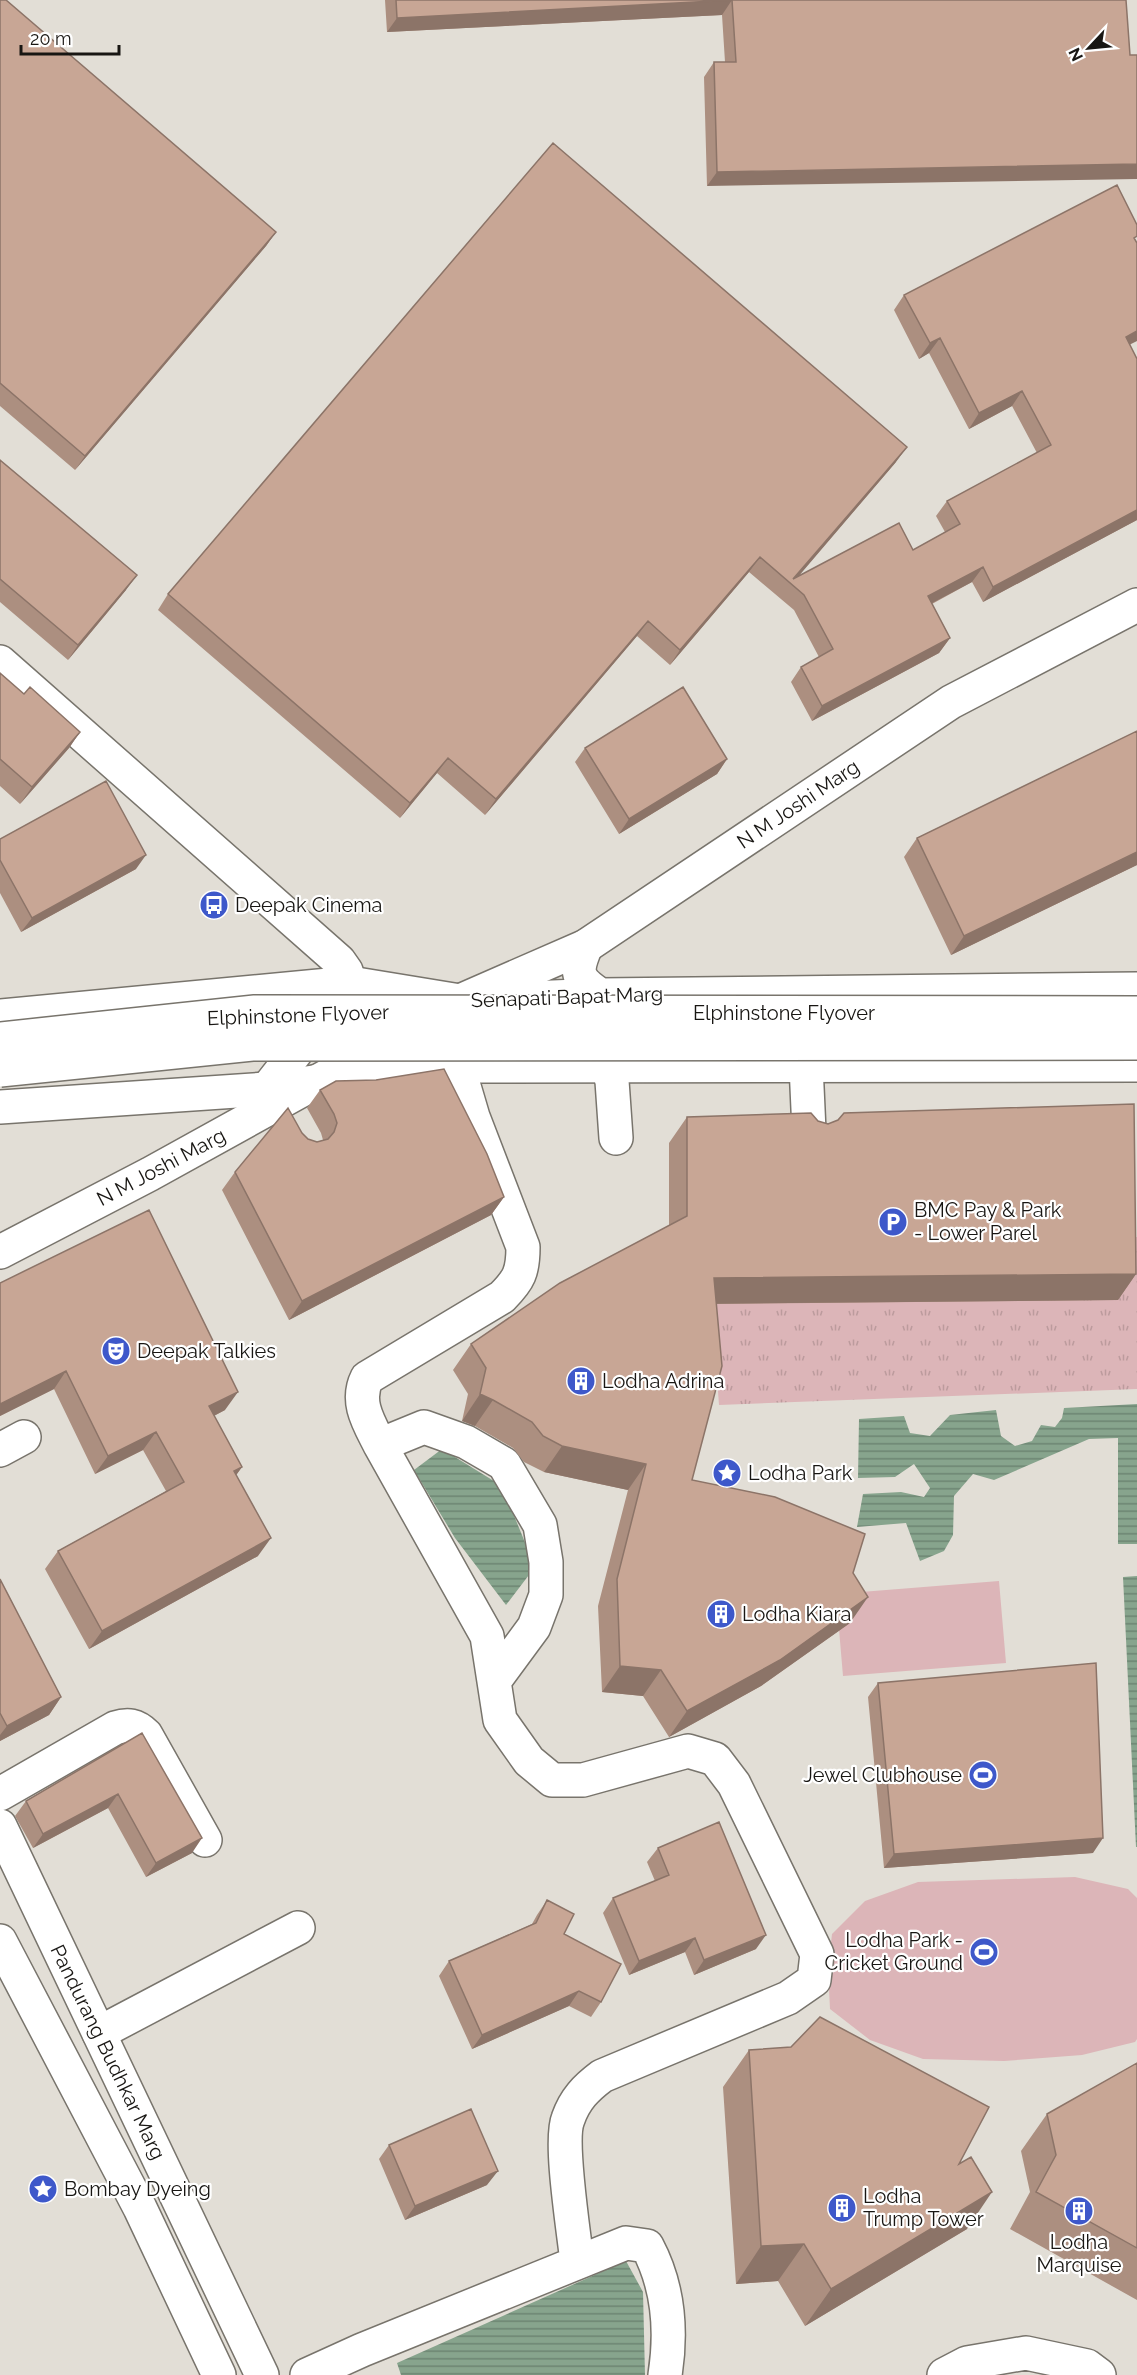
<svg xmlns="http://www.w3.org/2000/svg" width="1137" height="2375" font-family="Raleway,sans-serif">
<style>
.park{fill:url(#park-tufts)}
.pitch{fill:#dcb5b8}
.water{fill:url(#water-rules)}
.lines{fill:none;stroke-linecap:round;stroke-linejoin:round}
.minor-casing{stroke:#78746c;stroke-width:36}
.secondary-casing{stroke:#78746c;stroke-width:36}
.primary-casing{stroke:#78746c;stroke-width:36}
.minor{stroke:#fff;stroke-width:33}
.secondary{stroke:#fff;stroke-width:33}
.primary{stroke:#fff;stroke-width:33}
.primary-bridge-casing{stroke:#78746c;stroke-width:36;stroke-linecap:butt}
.primary-bridge{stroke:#fff;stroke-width:33}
.wall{fill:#ac8f80}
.shaded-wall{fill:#8c7468}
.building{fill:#c8a695;stroke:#8c7468;stroke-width:1.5}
.labels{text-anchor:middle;stroke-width:4.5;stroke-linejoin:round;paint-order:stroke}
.street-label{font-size:20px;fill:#181613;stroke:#fff}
.poi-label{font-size:20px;fill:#181613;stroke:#fff;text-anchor:start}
</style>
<defs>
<pattern id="park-tufts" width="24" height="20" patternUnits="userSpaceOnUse" patternTransform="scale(1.5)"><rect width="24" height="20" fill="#dcb5b8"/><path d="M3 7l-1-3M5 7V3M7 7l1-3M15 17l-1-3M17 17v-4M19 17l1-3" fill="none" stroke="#bc9b9d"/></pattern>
<pattern id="water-rules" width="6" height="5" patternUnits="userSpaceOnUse" patternTransform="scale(1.5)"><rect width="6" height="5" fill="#87a48d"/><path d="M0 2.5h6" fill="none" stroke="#6d8572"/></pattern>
</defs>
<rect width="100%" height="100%" fill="#e2ded6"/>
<!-- park -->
<path class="park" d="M1137,1237V1389L719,1405L707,1242Z"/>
<!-- pitch -->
<path class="pitch" d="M999,1581L1006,1663L843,1676L836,1594Z
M1075,1877L1128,1889L1137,1898V2039L1135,2042L1082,2055L1004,2061L923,2059L870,2040L830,2009L828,1969L832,1934L865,1901L918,1882Z"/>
<!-- water -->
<path class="water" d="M1137,1404V1544H1118V1438L1089,1439L994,1480L973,1474L954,1496L953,1535L944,1551L920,1561L906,1523L857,1527L863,1494L901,1492L924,1497L930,1488L914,1464L895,1477L858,1478L859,1419L904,1416L910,1433L930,1436L950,1415L996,1410L1001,1436L1015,1446L1032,1441L1041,1425L1055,1427L1062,1418L1064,1408Z
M442,1449L502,1486L535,1567L506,1605L455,1538L414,1470Z
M1137,1576V1847H1136L1123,1577Z
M626,2261L643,2292L645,2375H401L397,2363Z"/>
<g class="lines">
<!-- minor casing -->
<g class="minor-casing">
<path id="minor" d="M0,662L339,961L346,971L350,983L267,1089
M607,1065L612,1081L616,1138
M806,1065L809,1131
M380,1445C369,1423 355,1402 367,1378L502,1297C519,1280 523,1272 523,1247L473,1117L458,1066L459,1038
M0,1450L24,1437
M495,1680L534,1627L546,1595V1562L540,1525L504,1464L466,1442L424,1427L380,1445L487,1636L500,1720L529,1761L552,1780H583L688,1751L715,1759L734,1784L817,1954L814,1980L788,1998L602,2076C586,2088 575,2099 568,2119C559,2141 574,2233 577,2262
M0,1794L115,1728C128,1724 136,1725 146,1735L205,1840
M99,2033L298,1928
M307,2375L362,2350L626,2243L647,2246C669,2287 672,2330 665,2375
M944,2375L967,2363L1026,2353L1087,2366L1099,2375"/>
</g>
<!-- secondary casing -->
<g class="secondary-casing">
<path id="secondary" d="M443,1010L460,1001L586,946L951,702L1137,605
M0,1252L150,1174L396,1038
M0,1826L262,2375
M0,1941L140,2208L219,2375"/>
</g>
<!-- primary casing -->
<g class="primary-casing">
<path id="primary" d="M586,946C575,973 576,978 600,995L602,1007
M530,998L600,995L1137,989
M0,1016L350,983L460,1001L472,1000
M0,1107L267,1089L320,1081L362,1080L395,1073L458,1066L1137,1065"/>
</g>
<!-- minor -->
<use href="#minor" class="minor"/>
<!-- secondary -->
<use href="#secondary" class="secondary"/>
<!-- primary -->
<use href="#primary" class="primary"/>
<!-- primary-bridge casing -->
<g class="primary-bridge-casing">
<path id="primary-bridge" d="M0,1039L255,1012L1137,1013
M0,1070L252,1044L1137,1043"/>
</g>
<!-- primary-bridge -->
<use href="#primary-bridge" class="primary-bridge"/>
</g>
<!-- wall -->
<path class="wall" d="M0,0L276,232L266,246L75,470L0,406Z
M385,0H1126L707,186L704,77L714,62H725L722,15L387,32Z
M1136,242L1130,344L1137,520L983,602L972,582L932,604L950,638L939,653L812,721L791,682L801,667L819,657L794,610L749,572L670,665L637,636L485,815L437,773L400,818L158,610L168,594L896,462L798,576L913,550L945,532L936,516L947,501L1037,453L1012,406L969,429L929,353L919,359L894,310L904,295Z
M0,460L126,590L68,660L0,602Z
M0,673L24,694L80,732L69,748L20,804L0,786Z
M1137,731V865L951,955L904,857L917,838Z
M585,748L727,759L717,774L619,834L575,762Z
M0,839L136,869L21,932L0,893Z
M320,1090L504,1197L491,1215L289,1320L222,1190L235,1172L308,1139L317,1142L323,1140L321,1133L307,1108Z
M687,1117L818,1121L1136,1274L1118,1300L716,1304L692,1480L853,1573L850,1623L761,1686L669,1737L643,1696L602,1692L598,1606L628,1490L544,1472L524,1462L513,1448L475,1426L462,1421L468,1394L453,1370L471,1344L669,1225V1143Z
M0,1283L225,1410L214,1416L242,1467L236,1475L258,1556L89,1649L45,1569L58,1551L166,1491L143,1450L95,1474L54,1389L0,1416Z
M0,1579L61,1697L49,1715L0,1741Z
M878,1683L1093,1853L884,1868L868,1697Z
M142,1733L192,1853L146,1877L108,1808L33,1848L15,1816L26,1801Z
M658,1848L756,1949L694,1975L685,1952L629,1975L603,1913L613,1898L655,1881L647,1862Z
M547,1900L564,1934L601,2002L591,2017L569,2006L472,2049L439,1976L449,1961L532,1924L537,1915Z
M749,2050L959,2164L967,2229L805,2326L778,2281L736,2284L723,2087Z
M1137,2063V2300L1010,2229L1030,2192L1021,2151L1047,2114Z
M389,2145L487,2185L405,2220L379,2159Z"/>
<!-- shaded-wall -->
<path class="shaded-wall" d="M732,0L722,15L387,32L397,18Z
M1137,164V179L707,186L717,172Z
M276,232L266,246L75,470L85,456Z
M1137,331V341L1115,352L1126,337Z
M940,338L929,353L919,359L930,343Z
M1022,391L1012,406L969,429L979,413Z
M907,447L896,462L792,584L793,579Z
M1137,510V520L983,602L993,587Z
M760,557L749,572L670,665L680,650Z
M983,567L972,582L917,611L928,596Z
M137,575L126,590L68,660L78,645Z
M648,621L637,636L485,815L496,799Z
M950,638L939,653L812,721L822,706Z
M80,732L69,748L20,804L32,787Z
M448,758L437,773L400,818L410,803Z
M727,759L717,774L619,834L629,819Z
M1137,852V865L951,955L964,936Z
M146,855L136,869L21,932L32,918Z
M504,1197L491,1215L289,1320L302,1301Z
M1136,1274L1118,1300L695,1304L714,1278Z
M66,1371L54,1389L0,1416V1404Z
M238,1392L225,1410L196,1425L209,1406Z
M480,1394L493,1400L475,1426L462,1421Z
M156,1432L143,1450L95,1474L108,1456Z
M562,1446L646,1464L628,1490L544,1472Z
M242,1467L229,1485L234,1471Z
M271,1538L258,1556L89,1649L102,1631Z
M868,1597L850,1623L761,1686L669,1737L687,1711Z
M620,1666L661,1670L643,1696L602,1692Z
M61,1697L49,1715L0,1741V1735L7,1726Z
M118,1794L108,1808L33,1848L43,1834Z
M202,1838L192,1853L146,1877L156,1863Z
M1103,1838L1093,1853L884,1868L894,1854Z
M766,1935L756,1949L694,1975L704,1960Z
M695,1938L685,1952L629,1975L639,1961Z
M579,1991L569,2006L472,2049L482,2035Z
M498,2171L487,2185L405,2220L415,2206Z
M992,2192L967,2229L805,2326L831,2289Z
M804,2244L778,2281L736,2284L761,2246Z"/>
<!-- building -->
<path class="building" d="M0,0H6L276,232L85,456L0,383Z
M396,0H1126L1130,55H1137V164L717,172L714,62H736L732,0L397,18Z
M553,143L907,447L793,579L899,523L913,550L960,524L947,501L1051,445L1022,391L979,413L940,338L930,343L904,295L1117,185L1137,225V236L1134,238L1137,243V331L1126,337L1137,359V510L993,587L983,567L928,596L950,638L822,706L801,667L833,649L804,595L760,557L680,650L648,621L496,799L448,758L410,803L168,594Z
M0,460L137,575L78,645L0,579Z
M0,673L24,694L30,687L80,732L32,787L0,759Z
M683,687L727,759L629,819L585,748Z
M1137,731V852L964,936L917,838Z
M106,781L146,855L32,918L0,860V839Z
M444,1069L487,1154L504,1197L302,1301L235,1172L288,1108L302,1133L308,1139L317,1142L328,1139L334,1132L337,1123L334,1114L320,1090L336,1081L376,1080Z
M1134,1104L1136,1274L714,1278L722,1366L692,1480L775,1497L865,1534L853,1573L868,1597L780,1660L687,1711L661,1670L620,1666L617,1579L646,1464L562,1446L543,1436L532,1422L493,1400L480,1394L486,1368L471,1344L560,1283L687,1216V1117L811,1113L818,1121L828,1124L838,1120L844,1113Z
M149,1210L238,1392L209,1406L242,1467L234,1471L271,1538L102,1631L58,1551L184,1482L156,1432L108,1456L66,1371L0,1404V1283Z
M0,1579L61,1697L7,1726L0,1713Z
M1096,1663L1103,1838L894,1854L878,1683Z
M142,1733L202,1838L156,1863L118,1794L43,1834L26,1801Z
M719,1822L766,1935L704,1960L695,1938L639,1961L613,1898L669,1875L658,1848Z
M547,1900L574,1914L564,1934L621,1964L601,2002L579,1991L482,2035L449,1961L536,1923Z
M820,2017L989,2107L959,2164L971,2157L992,2192L831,2289L804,2244L761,2246L749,2050L791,2047Z
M1137,2063V2248L1036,2192L1056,2155L1047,2114Z
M471,2109L498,2171L415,2206L389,2145Z"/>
<!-- icons -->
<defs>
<g id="bus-disc" transform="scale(1.5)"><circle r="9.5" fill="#3e58ca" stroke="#fff"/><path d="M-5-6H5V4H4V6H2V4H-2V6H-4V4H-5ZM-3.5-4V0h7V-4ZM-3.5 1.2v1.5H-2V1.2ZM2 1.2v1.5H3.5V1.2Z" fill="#fff"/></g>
<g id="parking-disc" transform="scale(1.5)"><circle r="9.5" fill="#3e58ca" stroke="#fff"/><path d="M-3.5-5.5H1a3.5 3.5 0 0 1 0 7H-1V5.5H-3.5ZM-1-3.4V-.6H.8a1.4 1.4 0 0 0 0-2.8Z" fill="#fff"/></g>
<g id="theatre-disc" transform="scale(1.5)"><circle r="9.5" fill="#3e58ca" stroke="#fff"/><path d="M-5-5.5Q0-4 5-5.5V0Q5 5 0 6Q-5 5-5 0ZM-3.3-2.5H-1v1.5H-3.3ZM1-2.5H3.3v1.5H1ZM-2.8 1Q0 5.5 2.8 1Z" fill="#fff"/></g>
<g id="building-disc" transform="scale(1.5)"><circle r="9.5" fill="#3e58ca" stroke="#fff"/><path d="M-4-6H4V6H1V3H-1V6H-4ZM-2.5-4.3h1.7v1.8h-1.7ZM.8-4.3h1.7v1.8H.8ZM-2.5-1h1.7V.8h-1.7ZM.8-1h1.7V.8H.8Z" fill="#fff"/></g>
<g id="sight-disc" transform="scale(1.5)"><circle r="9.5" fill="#3e58ca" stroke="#fff"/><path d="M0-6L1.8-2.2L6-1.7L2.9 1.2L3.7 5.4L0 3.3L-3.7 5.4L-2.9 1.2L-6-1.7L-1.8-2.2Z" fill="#fff"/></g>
<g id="stadium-disc" transform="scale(1.5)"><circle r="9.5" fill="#3e58ca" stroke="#fff"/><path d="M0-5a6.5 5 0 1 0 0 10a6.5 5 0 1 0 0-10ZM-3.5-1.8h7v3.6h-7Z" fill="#fff"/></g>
</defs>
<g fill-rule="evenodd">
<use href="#bus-disc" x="214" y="905"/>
<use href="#parking-disc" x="893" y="1222"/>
<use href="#theatre-disc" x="116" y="1351"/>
<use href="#building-disc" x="581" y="1381"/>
<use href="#sight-disc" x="727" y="1473"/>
<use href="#building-disc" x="721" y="1614"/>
<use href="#stadium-disc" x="983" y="1775"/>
<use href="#stadium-disc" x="984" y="1952"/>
<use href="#sight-disc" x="43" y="2189"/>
<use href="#building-disc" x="842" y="2208"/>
<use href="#building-disc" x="1079" y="2211"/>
</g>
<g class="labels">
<!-- street labels -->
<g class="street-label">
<text transform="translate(798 804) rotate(-34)" y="7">N M Joshi Marg</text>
<text transform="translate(567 997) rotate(-2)" y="7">Senapati Bapat Marg</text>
<text x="784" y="1020">Elphinstone Flyover</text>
<text transform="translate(298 1015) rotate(-2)" y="7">Elphinstone Flyover</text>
<text transform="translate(161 1167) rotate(-28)" y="7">N M Joshi Marg</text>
<text transform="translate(108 2052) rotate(64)" y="7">Pandurang Budhkar Marg</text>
</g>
<!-- poi labels -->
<g class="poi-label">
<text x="235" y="912">Deepak Cinema</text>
<text x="914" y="1217">BMC Pay &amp; Park<tspan x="914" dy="23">- Lower Parel</tspan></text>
<text x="137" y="1358">Deepak Talkies</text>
<text x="602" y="1388">Lodha Adrina</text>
<text x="748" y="1480">Lodha Park</text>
<text x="742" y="1621">Lodha Kiara</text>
<text x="962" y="1782" text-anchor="end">Jewel Clubhouse</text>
<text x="963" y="1947" text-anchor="end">Lodha Park -<tspan x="963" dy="23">Cricket Ground</tspan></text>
<text x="64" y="2196">Bombay Dyeing</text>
<text x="863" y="2203">Lodha<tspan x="863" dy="23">Trump Tower</tspan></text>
<text x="1079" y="2249" text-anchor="middle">Lodha<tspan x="1079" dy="23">Marquise</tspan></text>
</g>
</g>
<!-- north arrow -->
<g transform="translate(1089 48) rotate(244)" stroke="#ffffff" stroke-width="4.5" paint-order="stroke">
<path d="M0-4.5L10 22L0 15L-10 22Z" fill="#181613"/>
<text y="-9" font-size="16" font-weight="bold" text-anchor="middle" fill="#181613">N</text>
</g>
<!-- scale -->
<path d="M21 45v9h98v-9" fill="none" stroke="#181613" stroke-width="3"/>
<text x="30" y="45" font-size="18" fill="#181613" stroke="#ffffff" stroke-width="4.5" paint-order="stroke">20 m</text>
</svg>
